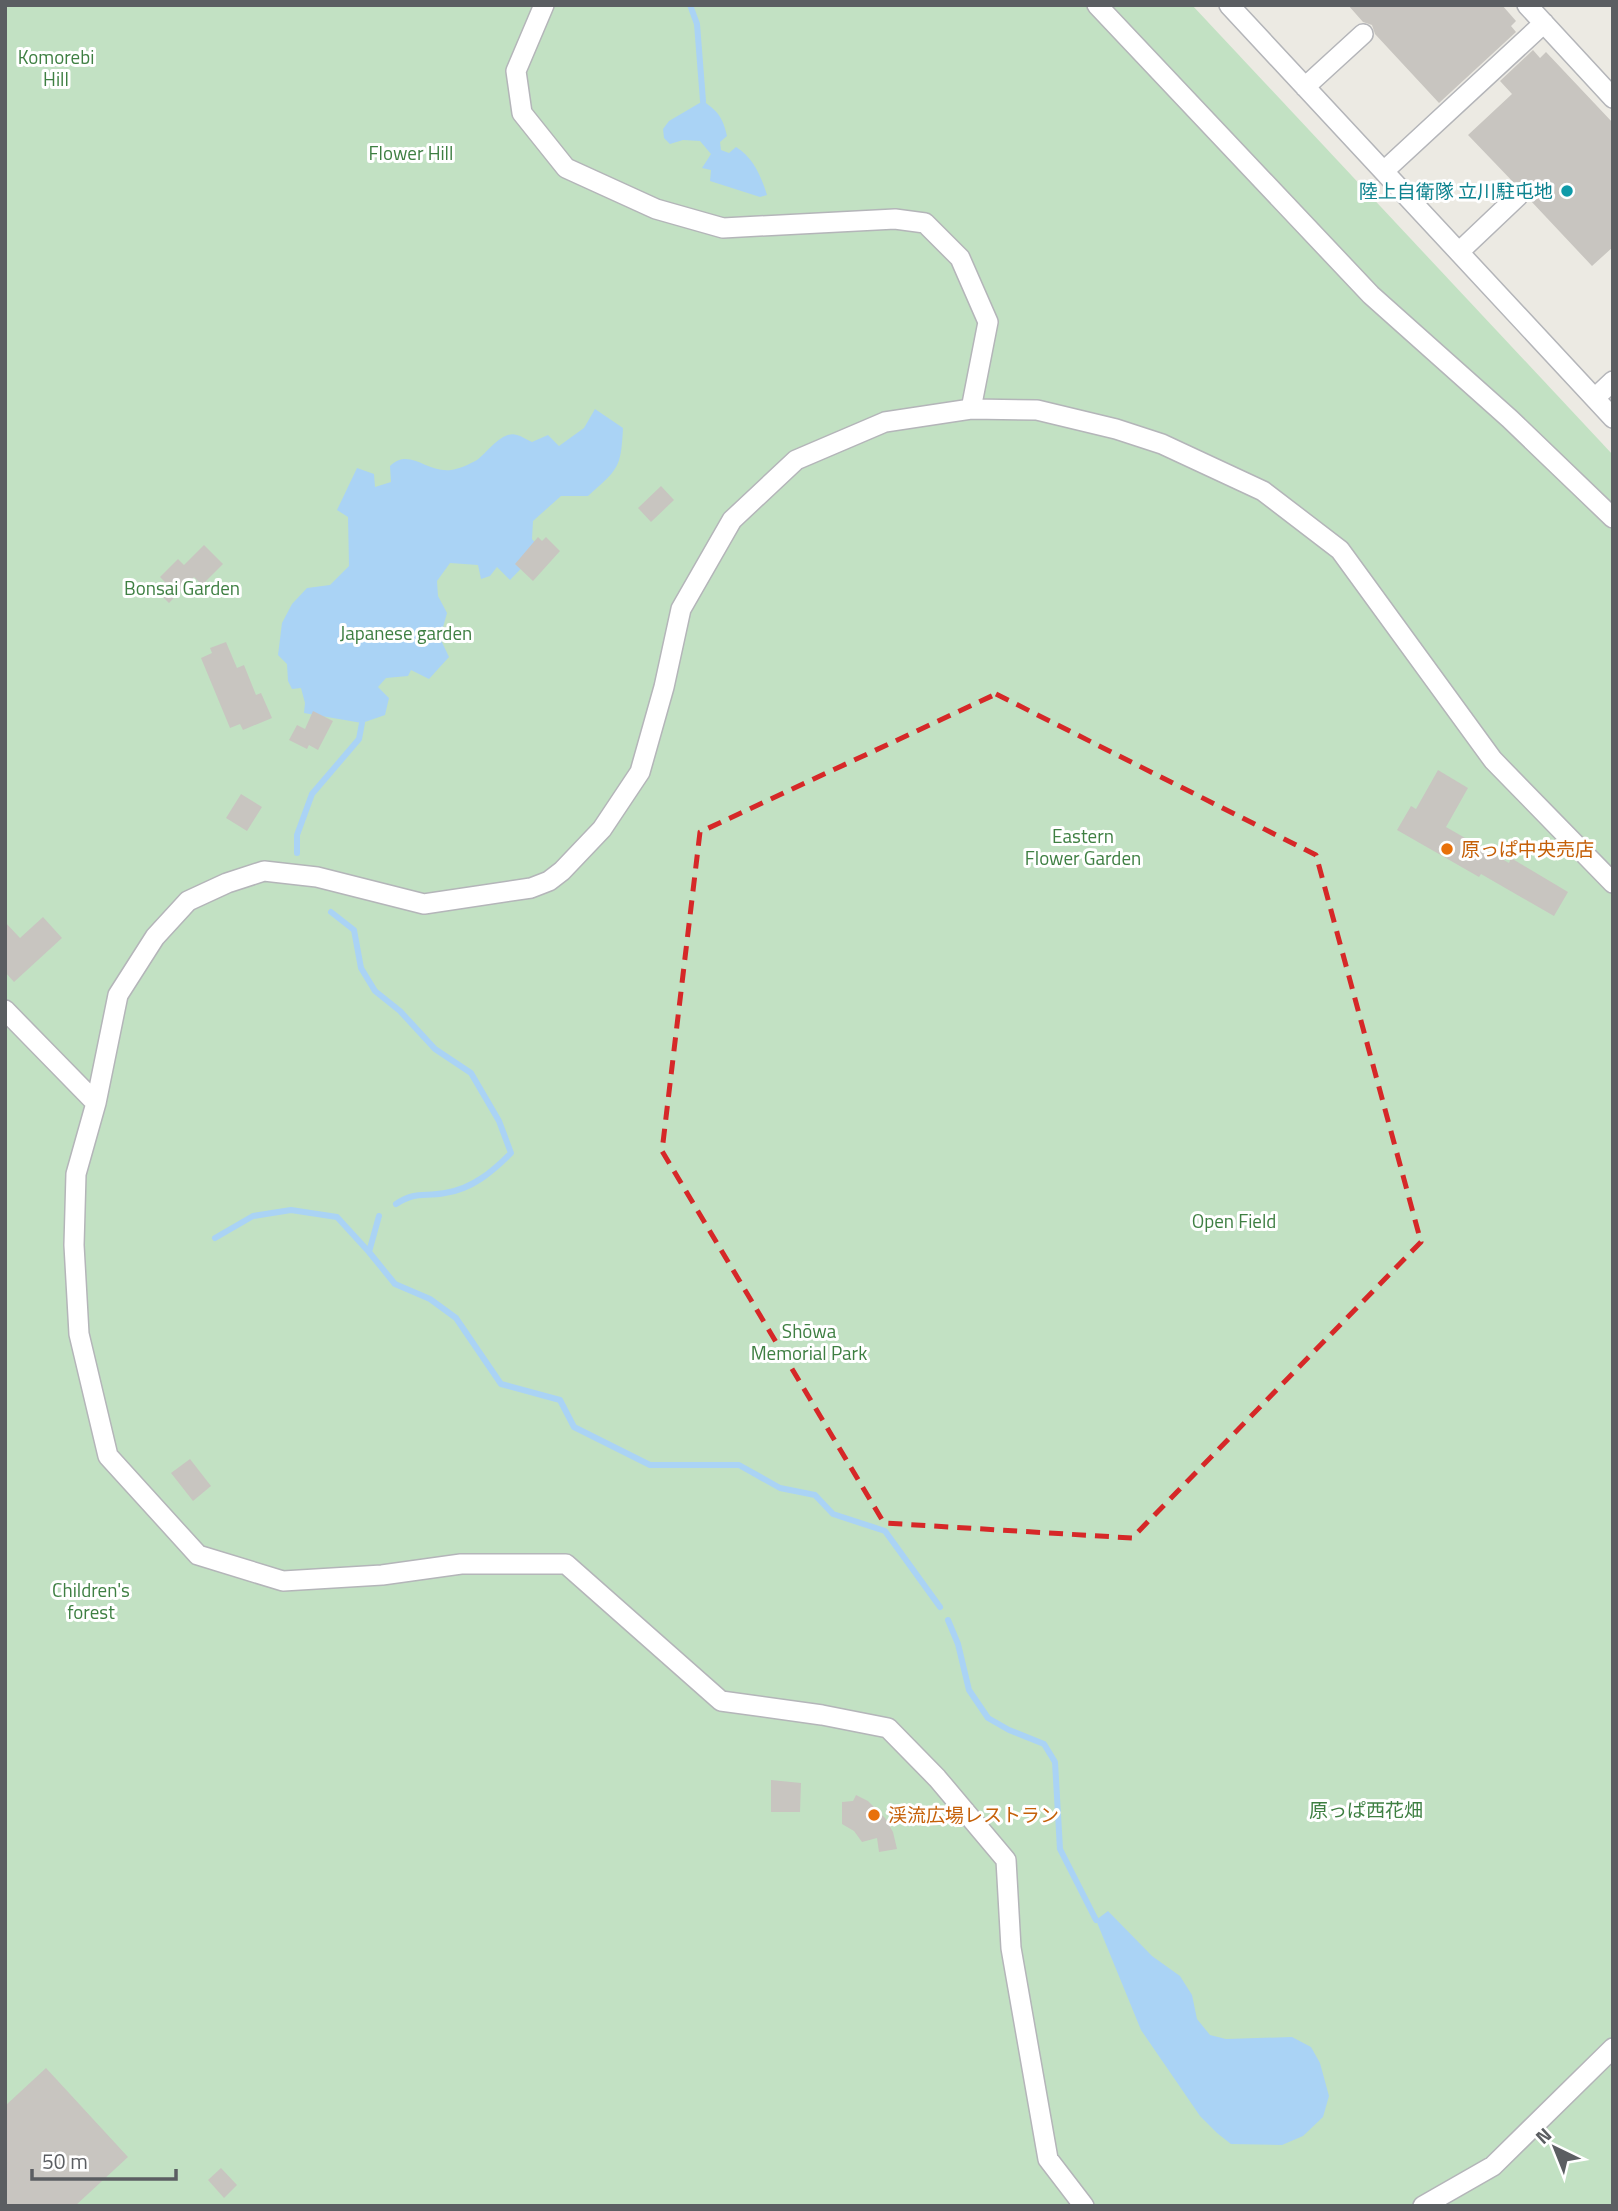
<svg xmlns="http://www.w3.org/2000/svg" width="1618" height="2211" font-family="'Titillium Web','Noto Sans JP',sans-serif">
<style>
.green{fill:#c2e1c3}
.water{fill:#aad3f5}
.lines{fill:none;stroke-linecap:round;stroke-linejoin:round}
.stream{stroke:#aad3f5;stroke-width:6}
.building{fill:#c8c5c0}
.minor-casing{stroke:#b4b5b9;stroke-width:22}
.minor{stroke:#fff;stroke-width:19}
.marked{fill:none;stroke:#d62828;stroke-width:5;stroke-dasharray:14 9;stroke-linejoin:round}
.culture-dot{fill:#0f9aa8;stroke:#fff;stroke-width:2.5}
.food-dot{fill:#e8710a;stroke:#fff;stroke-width:2.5}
.labels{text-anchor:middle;stroke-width:6;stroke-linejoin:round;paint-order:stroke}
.park-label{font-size:19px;fill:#3e7f42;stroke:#fff}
.culture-label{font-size:19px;fill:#0d838f;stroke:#fff;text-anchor:end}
.food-label{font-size:19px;fill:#c56008;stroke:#fff;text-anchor:start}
</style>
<rect width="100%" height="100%" fill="#eceae3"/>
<!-- green -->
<path class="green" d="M5,5H1192L1613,455V2206H5Z"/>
<!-- water -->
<path class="water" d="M703,101C718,111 723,118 727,136L720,142L721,150L729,153L736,147C753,157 761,176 767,195L760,197L710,181L711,170L702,168L711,154L700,141L683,140L670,144L664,138L663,129L669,121Z
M595,409L623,428C621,469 618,469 588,496H561L533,521L532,539L540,549L510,580L497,567L490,576L481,579L478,565L450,563L437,581L438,596L447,613L440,638L449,657L429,679L411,670L408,676L386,678L378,687L389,698L385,715L362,723L304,713L305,703L301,688L292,689L288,681L287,664L278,655L282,623L292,604L307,588L330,585L349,566L348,517L337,510L357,468L374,474L375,487L391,482L390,466C410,447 426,473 451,470C459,469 470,464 477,460C488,452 502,430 517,435C522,436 527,440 532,442L548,435L559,446L584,428Z
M1108,1911L1152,1956L1180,1976L1192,1995L1197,2019L1210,2035L1226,2039L1292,2037L1311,2047L1320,2063L1329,2096L1323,2117L1303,2136L1282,2145L1231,2144L1217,2133L1200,2116L1141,2030L1096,1920Z"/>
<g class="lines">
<!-- stream -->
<path class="stream" d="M690,5L697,24L703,101
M297,853V835L312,794L359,739L362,723
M331,912L354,930L361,968L375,991L400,1011L435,1049L471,1073L499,1121L511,1153C492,1172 472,1189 445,1193C423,1197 416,1191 396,1204
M379,1216L369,1252L395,1284L430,1299L456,1318L501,1384L560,1400L574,1427L650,1465H739L780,1488L815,1495L833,1514L885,1531L940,1607
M215,1238L253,1216L291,1210L337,1217L369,1252
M948,1620L958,1644L969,1690L988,1718L1009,1730L1044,1744L1055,1762L1060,1849L1096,1920"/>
</g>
<!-- building -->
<path class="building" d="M1348,5H1502L1516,21L1511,26L1516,32L1439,103L1375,34L1372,25L1363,22Z
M1533,50L1540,58L1546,52L1613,123V247L1592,266L1530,200L1527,188L1522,185L1515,184L1468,135L1512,94L1500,81Z
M661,486L674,500L651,522L638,508Z
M538,537L542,541L546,537L560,551L533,581L515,564Z
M204,545L223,564L202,585L194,577L169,603L159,593L167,584L160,577L178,559L184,565Z
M226,642L237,668L244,665L256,695L261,693L272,718L243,730L240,724L230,728L201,658L212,653L210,648Z
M313,711L333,721L318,750L309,745L307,749L289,740L297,725L305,729Z
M1438,770L1468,788L1446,827L1509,863L1511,858L1568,892L1554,916L1481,874L1479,877L1397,830L1411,806L1416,809Z
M241,794L262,807L247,831L226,818Z
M43,917L62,938L14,982L5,972V922L20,938Z
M190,1459L211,1486L193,1501L171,1473Z
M771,1780L801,1783L800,1812H771Z
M856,1795L868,1801L885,1818L893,1832L897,1849L879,1852L877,1838L862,1842L854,1831L842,1824V1802L853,1801Z
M46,2068L128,2157L75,2206H5V2106Z
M221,2168L237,2185L224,2198L208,2180Z"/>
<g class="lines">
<!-- minor casing -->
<g class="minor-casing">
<path id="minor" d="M544,5L516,71L522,113L566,168L656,209L723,228L895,219L925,223L960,258L988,322L971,409
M1097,5L1371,295L1510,419L1613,518
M1229,5L1613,418
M1527,5L1613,98
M1305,87L1363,34
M1384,171L1544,23
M1459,252L1518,196
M1595,398L1613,381
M5,1010L96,1103
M1084,2206L1048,2159L1011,1948L1006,1860L937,1778L888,1728L822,1715L721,1701L566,1564H461L382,1575L283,1581L198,1555L108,1456L79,1334L74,1245L76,1174L96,1103L118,995L155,937L188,901L227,883L264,871L317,877L424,904L531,888L549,881L562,871L602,829L640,772L664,687L681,609L732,520L796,460L885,422L971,409L1037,410L1116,429L1162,444L1263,491L1340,550L1493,760L1613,883
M1423,2206L1493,2166L1613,2048"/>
</g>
<!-- minor -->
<use href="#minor" class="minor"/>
</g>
<!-- marked area -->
<path class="marked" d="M996,694L1316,855L1421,1242L1132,1538L884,1523L662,1151L700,832Z"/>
<!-- markers -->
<circle class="culture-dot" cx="1567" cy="191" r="7"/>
<g class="food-dot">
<circle cx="1447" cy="849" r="7"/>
<circle cx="874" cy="1815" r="7"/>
</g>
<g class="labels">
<!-- park labels -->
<g class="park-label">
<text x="56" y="64">Komorebi<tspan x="56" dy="22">Hill</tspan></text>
<text x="411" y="160">Flower Hill</text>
<text x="182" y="595">Bonsai Garden</text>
<text x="406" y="640">Japanese garden</text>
<text x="1083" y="843">Eastern<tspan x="1083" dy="22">Flower Garden</tspan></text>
<text x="1234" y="1228">Open Field</text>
<text x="809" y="1338">Shōwa<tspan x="809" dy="22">Memorial Park</tspan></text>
<text x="91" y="1597">Children's<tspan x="91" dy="22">forest</tspan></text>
<text x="1366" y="1817">原っぱ西花畑</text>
</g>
<!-- culture labels -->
<g class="culture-label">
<text x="1553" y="198">陸上自衛隊 立川駐屯地</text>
</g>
<!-- food labels -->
<g class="food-label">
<text x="1461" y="856">原っぱ中央売店</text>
<text x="888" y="1822">渓流広場レストラン</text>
</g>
</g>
<!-- border -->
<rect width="1618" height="2211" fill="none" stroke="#5b5e62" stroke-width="14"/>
<!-- north arrow -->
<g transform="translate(1555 2148) rotate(317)" stroke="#ffffff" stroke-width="5" paint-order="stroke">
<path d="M0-5L12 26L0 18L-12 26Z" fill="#5b5e62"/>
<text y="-10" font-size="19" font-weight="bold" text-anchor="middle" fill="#5b5e62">N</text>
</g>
<!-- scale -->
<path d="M32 2169v10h144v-10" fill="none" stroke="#5b5e62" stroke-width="3.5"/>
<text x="42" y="2169" font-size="21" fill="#5b5e62" stroke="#ffffff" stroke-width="5" paint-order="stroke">50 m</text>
</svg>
